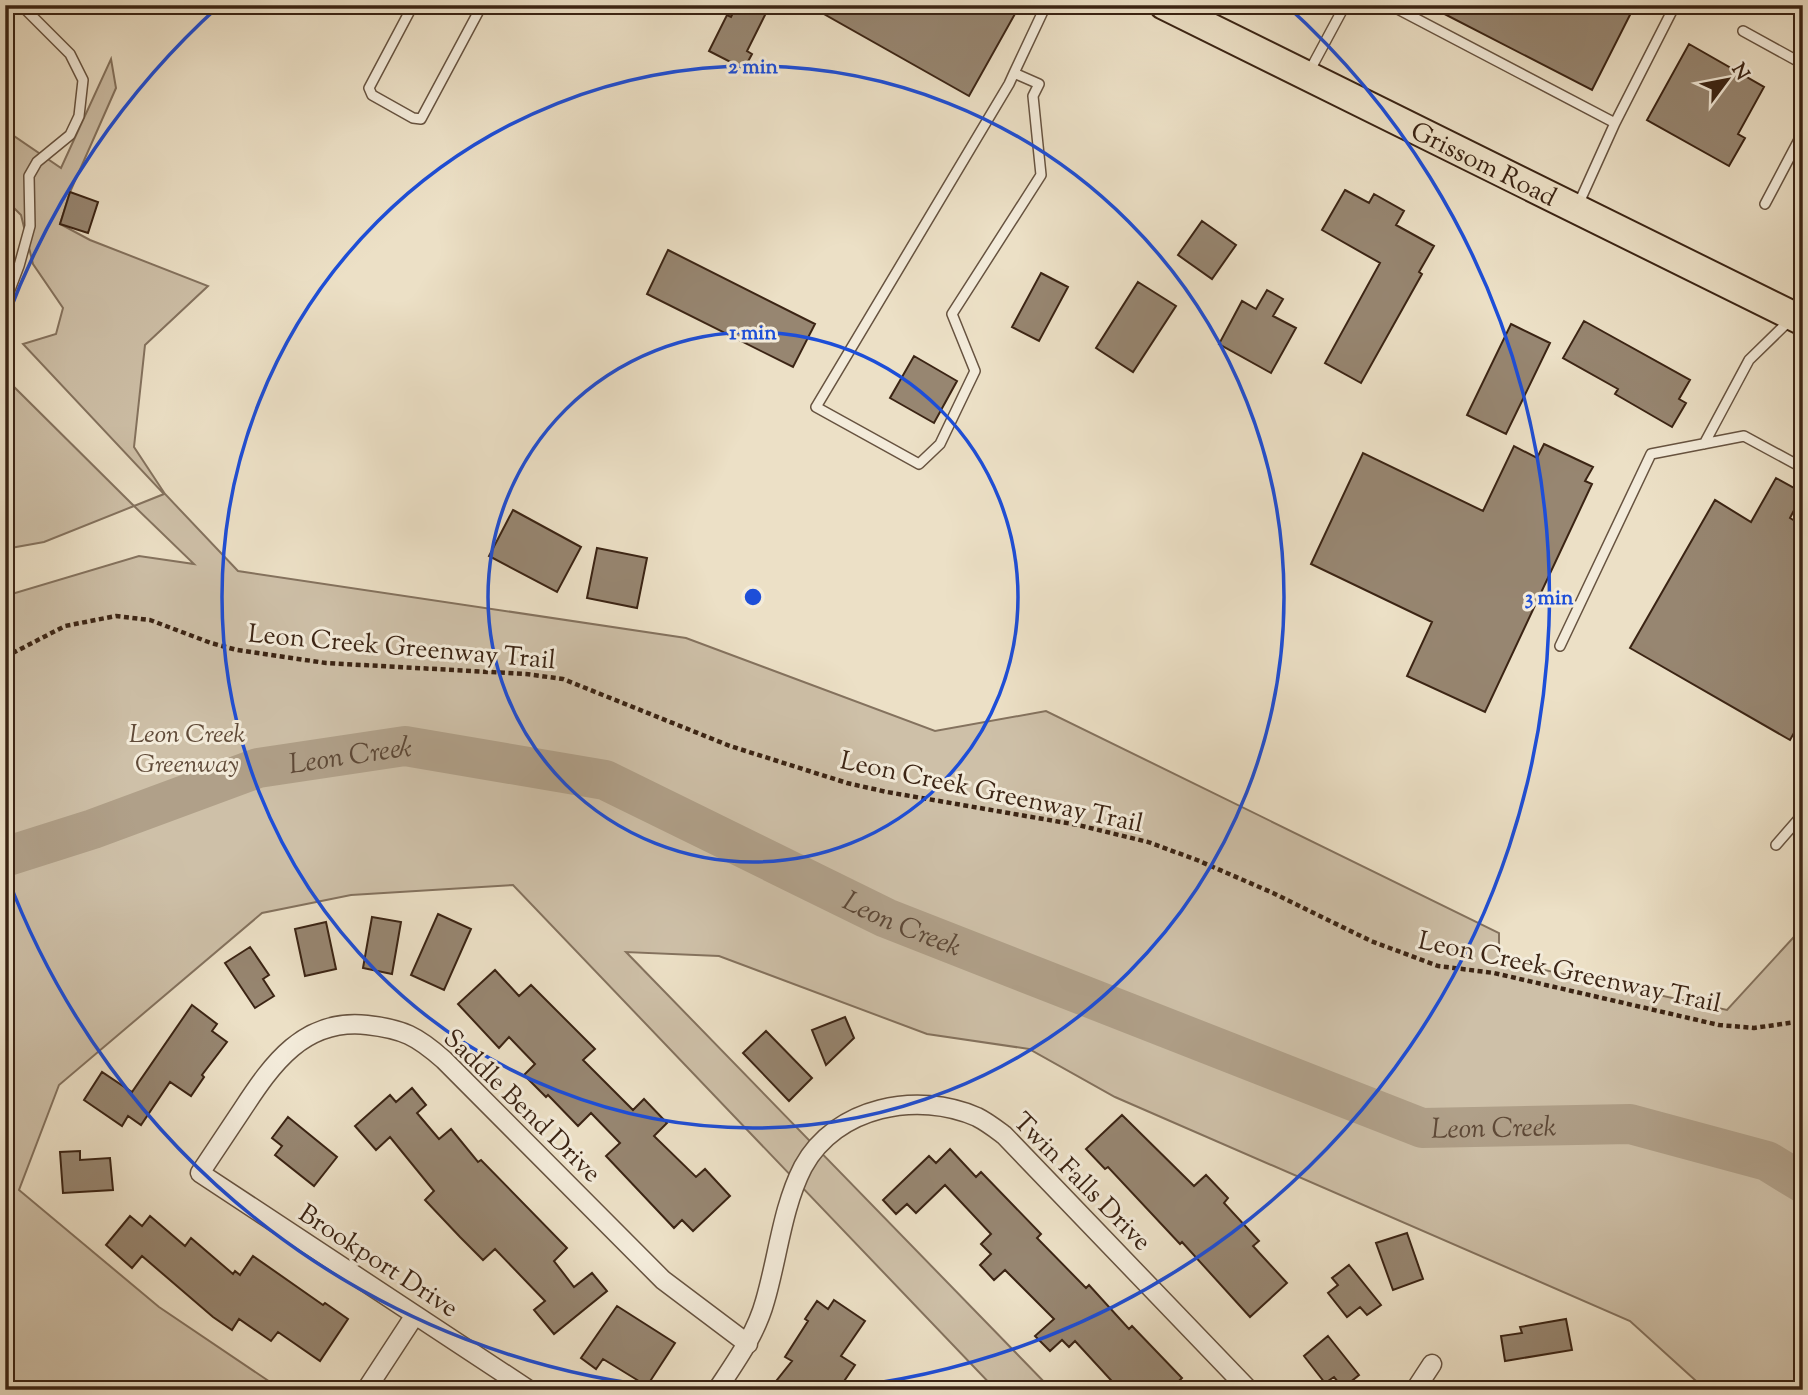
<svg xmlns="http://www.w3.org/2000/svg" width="1808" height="1395" font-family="'Sorts Mill Goudy',serif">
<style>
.green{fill:#cec0a8;stroke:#84725e;stroke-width:2}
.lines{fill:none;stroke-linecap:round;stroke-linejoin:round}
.river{stroke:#b0a089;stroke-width:40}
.building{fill:#978671;stroke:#3b2414;stroke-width:2}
.lane-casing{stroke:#675340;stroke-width:12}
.street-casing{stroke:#675340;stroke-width:21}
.primary-casing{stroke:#3b2414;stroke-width:32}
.path{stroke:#3b2414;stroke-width:4.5;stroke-dasharray:5 3.5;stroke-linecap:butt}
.lane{stroke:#f3ebda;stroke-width:9}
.street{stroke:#f3ebda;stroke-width:18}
.primary{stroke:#ece0c6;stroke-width:28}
.ring{fill:none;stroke:#1d4ed8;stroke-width:3.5}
.labels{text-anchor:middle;stroke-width:6;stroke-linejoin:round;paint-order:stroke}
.street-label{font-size:26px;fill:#3b2414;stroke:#f3ebda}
.park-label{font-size:26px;font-style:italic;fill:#604b39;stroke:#f3ebda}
.water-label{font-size:28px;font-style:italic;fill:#5e4937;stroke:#f3ebda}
.centre{fill:#1d4ed8;stroke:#f3ebda;stroke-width:3.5}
.ring-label{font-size:21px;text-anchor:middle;font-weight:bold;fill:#1d4ed8;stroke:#f3ebda;stroke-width:6;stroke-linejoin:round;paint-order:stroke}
</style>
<rect width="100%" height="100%" fill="#ece0c6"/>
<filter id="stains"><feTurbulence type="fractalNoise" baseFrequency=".00286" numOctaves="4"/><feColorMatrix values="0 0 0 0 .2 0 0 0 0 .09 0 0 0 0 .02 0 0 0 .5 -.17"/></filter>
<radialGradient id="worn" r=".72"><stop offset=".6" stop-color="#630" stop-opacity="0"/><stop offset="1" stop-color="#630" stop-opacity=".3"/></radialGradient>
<!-- green -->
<path class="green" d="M111,59L116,88L70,192L60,224L90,240L208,286L145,345L134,447L165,494L238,571L686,638L935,731L1046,711L1499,933V960L1727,1010L1803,927V1390H1706L1630,1321L1115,1097L1029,1049L927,1034L719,956L626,952L1052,1390H996L513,885L351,895L262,913L59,1085L19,1190L159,1307L282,1390H5V596L139,556L194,564L134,506L44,542L5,549V378L134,506L164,494L23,344L56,334L63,308L33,264L21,215L5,199V130L61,168Z"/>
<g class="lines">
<!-- river -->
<path class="river" id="s1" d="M5,857L93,829L258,768L405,746L605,780L886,918L1422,1128L1630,1124L1767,1161L1803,1183"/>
</g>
<!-- building -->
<path class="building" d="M737,5H770L747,51L752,54L744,69L709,51L727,15L731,17Z
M808,5H1020L969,96Z
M1427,5H1635L1592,90Z
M1689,44L1764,87L1738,134L1745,138L1729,166L1647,120Z
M1345,190L1369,203L1374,194L1404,211L1396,225L1434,246L1419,272L1422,274L1361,383L1325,363L1380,263L1322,230Z
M70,192L98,202L88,233L60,224Z
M1202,221L1236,245L1212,279L1178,255Z
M668,250L815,324L793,367L647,294Z
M1041,273L1068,287L1039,341L1012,327Z
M1138,282L1176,306L1133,372L1096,348Z
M1267,290L1283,299L1273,316L1296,328L1271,373L1219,344L1242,301L1256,309Z
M1584,321L1690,380L1679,399L1686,403L1672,427L1615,394L1618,389L1563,358Z
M1511,324L1550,343L1506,434L1467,415Z
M914,356L957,381L934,423L890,398Z
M1544,444L1593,467L1585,481L1592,484L1485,712L1407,676L1432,622L1311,564L1363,453L1483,511L1514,446L1537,458Z
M1776,478L1803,493L1790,518L1803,526V717L1790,740L1630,648L1715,500L1751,522Z
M513,510L581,547L557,592L489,556Z
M597,548L647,558L637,608L587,598Z
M438,914L471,929L444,990L411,975Z
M372,917L401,922L392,974L363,968Z
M326,922L336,969L305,976L295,929Z
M250,947L269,975L263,979L274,996L255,1008L225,963Z
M495,970L519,996L531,985L595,1049L583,1060L633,1110L644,1099L667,1123L654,1136L696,1177L705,1169L730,1196L693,1231L682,1220L674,1228L606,1156L620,1143L591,1113L578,1126L548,1095L546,1097L524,1075L535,1064L509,1037L499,1048L458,1004Z
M192,1005L217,1024L212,1031L227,1042L202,1075L204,1077L191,1096L170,1082L141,1125L128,1116L122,1126L84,1100L102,1072L132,1092Z
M845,1017L854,1038L826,1065L812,1030Z
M766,1031L812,1078L789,1101L743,1053Z
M412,1088L426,1105L417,1113L439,1139L451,1129L478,1162L481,1160L567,1248L554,1261L574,1287L592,1273L607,1291L554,1334L534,1310L545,1301L495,1249L483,1260L460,1237L425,1200L434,1191L390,1137L376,1150L355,1126L390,1095L396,1102Z
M1122,1115L1194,1186L1206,1175L1228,1198L1224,1203L1259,1241L1253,1246L1287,1283L1250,1317L1182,1242L1180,1244L1108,1167L1105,1169L1086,1149Z
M288,1117L337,1157L314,1186L275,1155L282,1146L272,1138Z
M950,1149L976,1177L981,1172L1041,1234L1037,1238L1086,1288L1089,1285L1129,1329L1132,1326L1182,1378L1170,1390H1120L1075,1341L1069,1347L1062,1340L1050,1351L1035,1336L1054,1319L1005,1270L994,1280L980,1265L991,1254L981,1244L991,1234L945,1185L916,1213L907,1204L896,1214L883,1200L929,1156L936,1163Z
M80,1151V1160L110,1158L113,1190L63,1193L60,1152Z
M130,1216L142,1226L150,1216L185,1246L191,1238L233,1274L235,1271L240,1275L253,1256L323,1305L325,1303L348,1319L320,1361L278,1332L271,1341L239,1319L232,1330L213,1317L142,1256L132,1268L106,1245Z
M1407,1233L1423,1279L1393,1290L1376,1243Z
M1349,1265L1381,1305L1367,1315L1360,1307L1347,1317L1328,1293L1338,1285L1332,1278Z
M834,1300L865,1321L841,1356L855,1365L838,1390H769L792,1361L785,1357L808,1321L805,1319L817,1301L828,1309Z
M617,1306L675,1343L647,1386L603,1359L596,1369L581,1358Z
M1566,1319L1572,1350L1505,1361L1501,1336L1522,1333L1520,1327Z
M1328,1336L1359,1375L1343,1388L1334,1377L1325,1383L1304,1356Z"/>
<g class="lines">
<!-- lane casing -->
<g class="lane-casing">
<path id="lane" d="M413,5L369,88L372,95L413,118L421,119L482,5
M1390,5L1615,123
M1743,31L1803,64
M1309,72L1345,5
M1014,73L1039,84L1033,96L1041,175L952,314L975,371L940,444L919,464L816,407L1009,84L1014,73L1046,5
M1765,204L1803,132
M1578,205L1615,123L1675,5
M5,303L19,266L30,226L29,176L37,162L70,135L79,116L83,80L70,54L21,5
M1704,444L1749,360L1790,320
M1560,646L1651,454L1744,436L1803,468
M1776,845L1803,814"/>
</g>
<!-- street casing -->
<g class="street-casing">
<path id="street" d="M366,1390L415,1315
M529,1390L200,1173C214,1152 228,1131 242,1110C272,1064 304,1018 367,1025C403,1029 417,1036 444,1060L663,1280L748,1344
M717,1390C736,1361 756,1334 765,1301C778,1257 782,1208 803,1167C836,1106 918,1091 977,1117C987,1122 996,1129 1004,1135L1249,1390
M1415,1390L1432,1364"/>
</g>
<!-- primary casing -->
<g class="primary-casing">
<g id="primary">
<path id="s2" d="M1164,5L1803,321"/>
</g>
</g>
<!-- path -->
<path class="path" d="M5,657L65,626L116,616L150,620L211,643L237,650L326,663L526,674L563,679L730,746L847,783L887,792L1078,825L1148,842L1197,860L1273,893L1371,941L1438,966L1494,973L1719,1025L1754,1028L1803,1021"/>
<!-- lane -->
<use href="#lane" class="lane"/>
<!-- street -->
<use href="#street" class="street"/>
<!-- primary -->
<use href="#primary" class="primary"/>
</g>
<!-- distance rings -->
<g class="ring">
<circle cx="753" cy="597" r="265"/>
<circle cx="753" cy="597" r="531"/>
<path d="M677 1389A796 796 0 0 1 7 876M7 318A796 796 0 0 1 220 5M1286 5A796 796 0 0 1 829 1389"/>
</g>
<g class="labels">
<!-- street labels -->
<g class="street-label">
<text dy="9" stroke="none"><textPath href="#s2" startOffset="357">Grissom Road</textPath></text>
<text transform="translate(402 646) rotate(5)" y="9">Leon Creek Greenway Trail</text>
<text transform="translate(992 791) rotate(12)" y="9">Leon Creek Greenway Trail</text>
<text transform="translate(1570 971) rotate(12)" y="9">Leon Creek Greenway Trail</text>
<text transform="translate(523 1105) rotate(44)" y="9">Saddle Bend Drive</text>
<text transform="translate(1083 1181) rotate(45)" y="9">Twin Falls Drive</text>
<text transform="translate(379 1260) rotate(33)" y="9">Brookport Drive</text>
</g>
<!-- park labels -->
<g class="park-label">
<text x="187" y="742">Leon Creek<tspan x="187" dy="30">Greenway</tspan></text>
</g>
<!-- water labels -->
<g class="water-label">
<text dy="10" stroke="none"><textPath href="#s1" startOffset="362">Leon Creek</textPath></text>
<text dy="10" stroke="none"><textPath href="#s1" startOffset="950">Leon Creek</textPath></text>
<text dy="10" stroke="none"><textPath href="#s1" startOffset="1580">Leon Creek</textPath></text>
</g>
</g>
<circle cx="753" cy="597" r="10" class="centre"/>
<g class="ring-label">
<text x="753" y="73">2 min</text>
<text x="753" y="339">1 min</text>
<text x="1549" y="604">3 min</text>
</g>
<!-- margin -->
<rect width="1808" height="1395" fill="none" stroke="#ece0c6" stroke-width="28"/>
<rect x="7" y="7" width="1794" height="1381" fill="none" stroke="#3b2414" stroke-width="3.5"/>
<rect x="14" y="14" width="1780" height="1367" fill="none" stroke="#3b2414" stroke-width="2"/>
<!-- north arrow -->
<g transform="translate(1727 80) rotate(58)" stroke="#f3ebda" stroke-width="5" paint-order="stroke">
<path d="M0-5L12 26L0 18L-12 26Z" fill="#3b2414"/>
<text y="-10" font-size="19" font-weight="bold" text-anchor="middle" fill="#3b2414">N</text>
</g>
<rect width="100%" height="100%" filter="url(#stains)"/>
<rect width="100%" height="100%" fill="url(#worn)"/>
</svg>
